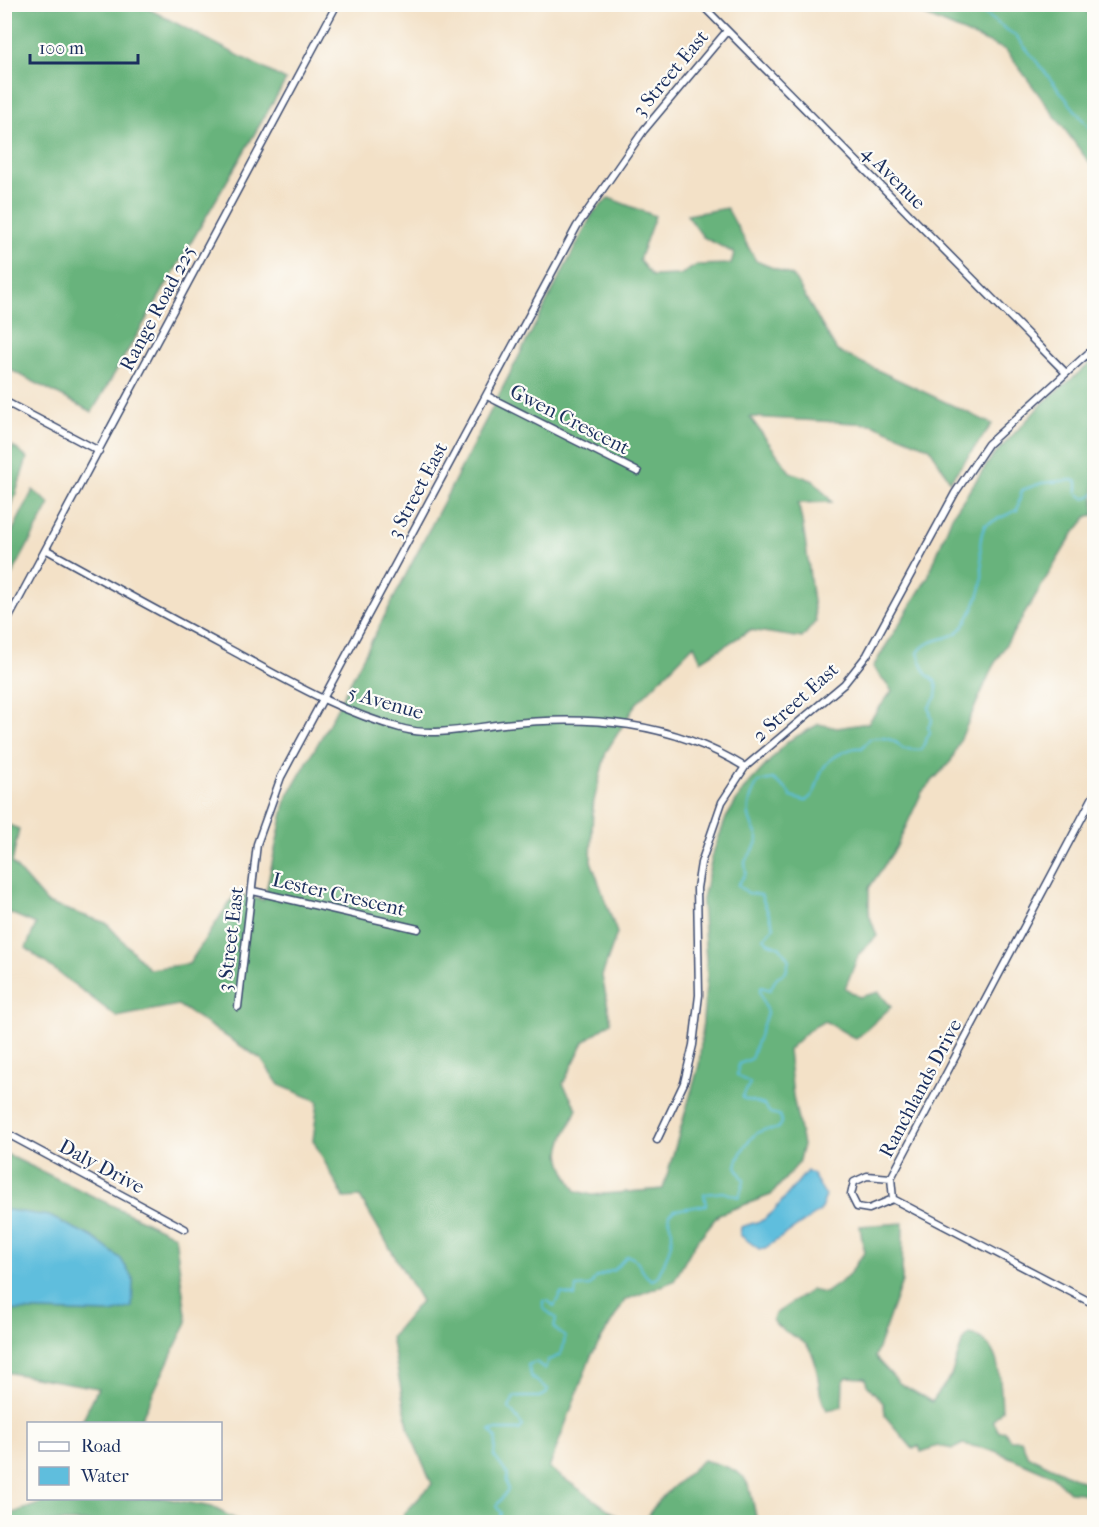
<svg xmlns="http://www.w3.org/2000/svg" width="1099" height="1527" font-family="'IM FELL French Canon',serif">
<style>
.forest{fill:#68b37b;stroke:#42716c;stroke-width:1.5}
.water{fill:#5fbedd;stroke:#3d769e;stroke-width:1.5}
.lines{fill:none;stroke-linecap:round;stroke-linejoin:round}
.stream{stroke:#5fbedd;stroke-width:2}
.minor-casing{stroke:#3b4a6e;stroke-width:9}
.minor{stroke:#fff;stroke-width:6}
.labels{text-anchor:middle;stroke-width:4.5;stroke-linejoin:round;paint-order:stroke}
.street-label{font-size:20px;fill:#1b2f5e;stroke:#fdfcf7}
</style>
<rect width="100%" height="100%" fill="#fdfcf7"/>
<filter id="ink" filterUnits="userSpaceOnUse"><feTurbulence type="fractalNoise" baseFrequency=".0167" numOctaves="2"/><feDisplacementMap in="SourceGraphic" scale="12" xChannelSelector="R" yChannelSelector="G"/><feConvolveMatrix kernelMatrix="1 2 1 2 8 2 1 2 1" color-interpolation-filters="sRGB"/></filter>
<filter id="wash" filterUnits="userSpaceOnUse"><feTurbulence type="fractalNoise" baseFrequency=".008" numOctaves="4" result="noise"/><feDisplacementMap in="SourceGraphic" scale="24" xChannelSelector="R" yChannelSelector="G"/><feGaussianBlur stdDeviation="1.35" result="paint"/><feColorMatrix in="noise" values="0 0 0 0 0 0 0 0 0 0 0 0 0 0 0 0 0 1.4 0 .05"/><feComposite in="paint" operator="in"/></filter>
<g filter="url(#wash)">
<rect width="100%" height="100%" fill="#f3e1c7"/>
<!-- forest -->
<path class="forest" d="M4,5H141L286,80L92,412L5,367Z
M900,5H1085L1083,8L1094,19V169L1006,50Z
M609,198L655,216L639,260L652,276L680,275L697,265L731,264L734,253L703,237L687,215L727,208L756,261L793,276L837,351L992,424L950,481L930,448L872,424L750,417L790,472L814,481L832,502L798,503C808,541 809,582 816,621L802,638L750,630L701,661L694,645L636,704L606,752L593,805L591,861L617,933L602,976L611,1022L584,1042L563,1084L577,1109C558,1151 552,1151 576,1191L592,1195L663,1189L699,1065L707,974L702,903L713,853L726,818L743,790L788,741L819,724L837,728L868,723L892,691L873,667L928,577L952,516L992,457L1044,402L1094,360V515L1088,516L1071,537L993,666L951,761L922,792L896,848L869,888V914L877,936L859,954L845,988L859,997L879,992L891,1007L856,1039L825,1021L810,1029L788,1050L793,1096L803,1145L798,1164L771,1195L719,1214L694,1245L674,1281L625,1300L591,1356L549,1468L626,1522H402L404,1514L432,1484L409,1431L391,1337L421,1301L360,1197L344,1198L313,1140L318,1101L279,1085L261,1059L178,1005L117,1017L26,948L36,924L5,911L4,823L19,829L12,863L47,903L106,923L149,969L189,964L235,894L264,900L286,799L325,731L593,213Z
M13,446L27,458L5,528V463Z
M33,490L50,504L5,588V546Z
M4,1153L175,1236L187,1322L139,1423H81L98,1388L5,1372Z
M903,1223L902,1281L875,1357L899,1383L932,1402L951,1376L962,1343L969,1334C1003,1341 1000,1383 1002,1410L993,1420L999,1432L1005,1431L1010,1440H1021L1028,1456L1094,1487V1500L1082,1493L1069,1492L1051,1475L995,1451L963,1444L953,1449L938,1446L921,1452L919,1446L913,1449L885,1416L884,1404L867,1385L865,1378L847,1377L843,1382L842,1407L827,1410C815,1393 822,1368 809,1348C800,1335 780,1333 773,1320L775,1314L811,1290L825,1293L847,1277L864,1253L860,1226Z
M703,1460C750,1472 748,1477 757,1522H643L659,1500Z
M164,1498L212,1507L241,1522H5V1516L44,1502L43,1499Z"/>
<!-- water -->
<path class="water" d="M807,1171L813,1175L826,1196L820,1211L765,1248L759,1249L740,1235L741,1227L763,1220L773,1212Z
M8,1210L49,1216L92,1237L121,1259L133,1279L132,1307L112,1313L5,1310L4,1211Z"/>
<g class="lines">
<!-- stream -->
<path class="stream" d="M971,4L1017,37L1094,134
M498,1522L501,1513L496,1506L508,1490L506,1481L508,1475L494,1456L496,1438L490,1430H519L523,1426L509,1408L514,1397H539L546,1394L548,1389L532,1378L528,1365L536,1362L545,1369L548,1360C563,1356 563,1351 565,1337L554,1328L556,1318L543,1308V1301H548L554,1306L561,1293L575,1296L576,1287L590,1286L596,1277L614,1270L627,1256C641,1258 640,1275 652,1280L657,1278C663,1265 672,1248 672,1233C672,1226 667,1222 669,1214L675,1210L706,1205L704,1194L723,1192L739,1197L744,1181L736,1166C739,1154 749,1136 761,1131C770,1127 776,1134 782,1123L779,1115L770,1113L764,1105L742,1098L750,1083L737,1075L739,1064L751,1059L767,1013L760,991L761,987L770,990L777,977L786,972L789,960L780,947L767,942L764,938L774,927L761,895L748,893L738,885L746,873L745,861L754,849L758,839C756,831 752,827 750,820C746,808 751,792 759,782L773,779L787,790L791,797L805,801C826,789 809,767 844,752C851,749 855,747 862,748L870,739C883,736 895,739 903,749L921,750L930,732L928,727L932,721L929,707L936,697L937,688L935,681L926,674L918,653C928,635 954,643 965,624C972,612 981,595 982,580C984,558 975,547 985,525L1017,510L1022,490L1042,483L1073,480L1077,482V493L1085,499L1094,494"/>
</g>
</g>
<g filter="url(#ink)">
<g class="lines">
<!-- minor casing -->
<g class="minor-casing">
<path id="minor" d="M701,4L1065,372
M487,396L638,472
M4,401L99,451
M47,550C108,584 169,617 231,650C287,681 342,713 404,729C436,737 473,727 504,724C589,715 671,721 745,767
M4,627L337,4
M253,891L418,929
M238,1007L257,844L281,777L577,226L644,130L726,32
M4,1132L185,1229
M657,1140L684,1083L693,1045L699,995L697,888L701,863L722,802L745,767L844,684L867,655L955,493L988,444L1094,348
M891,1178L867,1176L854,1182L851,1195L857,1207L869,1209L893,1199
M893,1199L891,1178L1094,795
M893,1199L1094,1304"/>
</g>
<!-- minor -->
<use href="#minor" class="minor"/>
</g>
</g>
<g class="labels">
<!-- street labels -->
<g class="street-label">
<text transform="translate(670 73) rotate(-50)" y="7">3 Street East</text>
<text transform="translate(894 177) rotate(45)" y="7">4 Avenue</text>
<text transform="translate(157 308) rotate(-62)" y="7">Range Road 225</text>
<text transform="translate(570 419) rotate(27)" y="7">Gwen Crescent</text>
<text transform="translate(417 490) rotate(-62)" y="7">3 Street East</text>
<text transform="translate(386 702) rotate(16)" y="7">5 Avenue</text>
<text transform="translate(795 702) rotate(-42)" y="7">2 Street East</text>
<text transform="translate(339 894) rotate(13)" y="7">Lester Crescent</text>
<text transform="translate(230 939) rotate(-83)" y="7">3 Street East</text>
<text transform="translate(920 1088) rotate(-62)" y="7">Ranchlands Drive</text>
<text transform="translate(102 1166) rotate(28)" y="7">Daly Drive</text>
</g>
</g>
<!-- margin -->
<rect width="1099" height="1527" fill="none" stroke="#fdfcf7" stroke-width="24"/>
<!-- legend -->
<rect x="27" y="1422" width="195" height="78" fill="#fdfcf7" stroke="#a3aaba" stroke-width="1.5"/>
<rect x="39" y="1442" width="30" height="9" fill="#ffffff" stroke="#a3aaba" stroke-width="1.5"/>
<text x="81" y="1452" font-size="18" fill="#1b2f5e">Road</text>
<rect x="39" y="1467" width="30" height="18" fill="#5fbedd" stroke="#a3aaba" stroke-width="1.5"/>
<text x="81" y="1482" font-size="18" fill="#1b2f5e">Water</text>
<!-- scale -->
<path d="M30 54v9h108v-9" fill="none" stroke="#1b2f5e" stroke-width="3"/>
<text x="39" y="54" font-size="18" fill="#1b2f5e" stroke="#fdfcf7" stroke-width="4.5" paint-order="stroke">100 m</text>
</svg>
